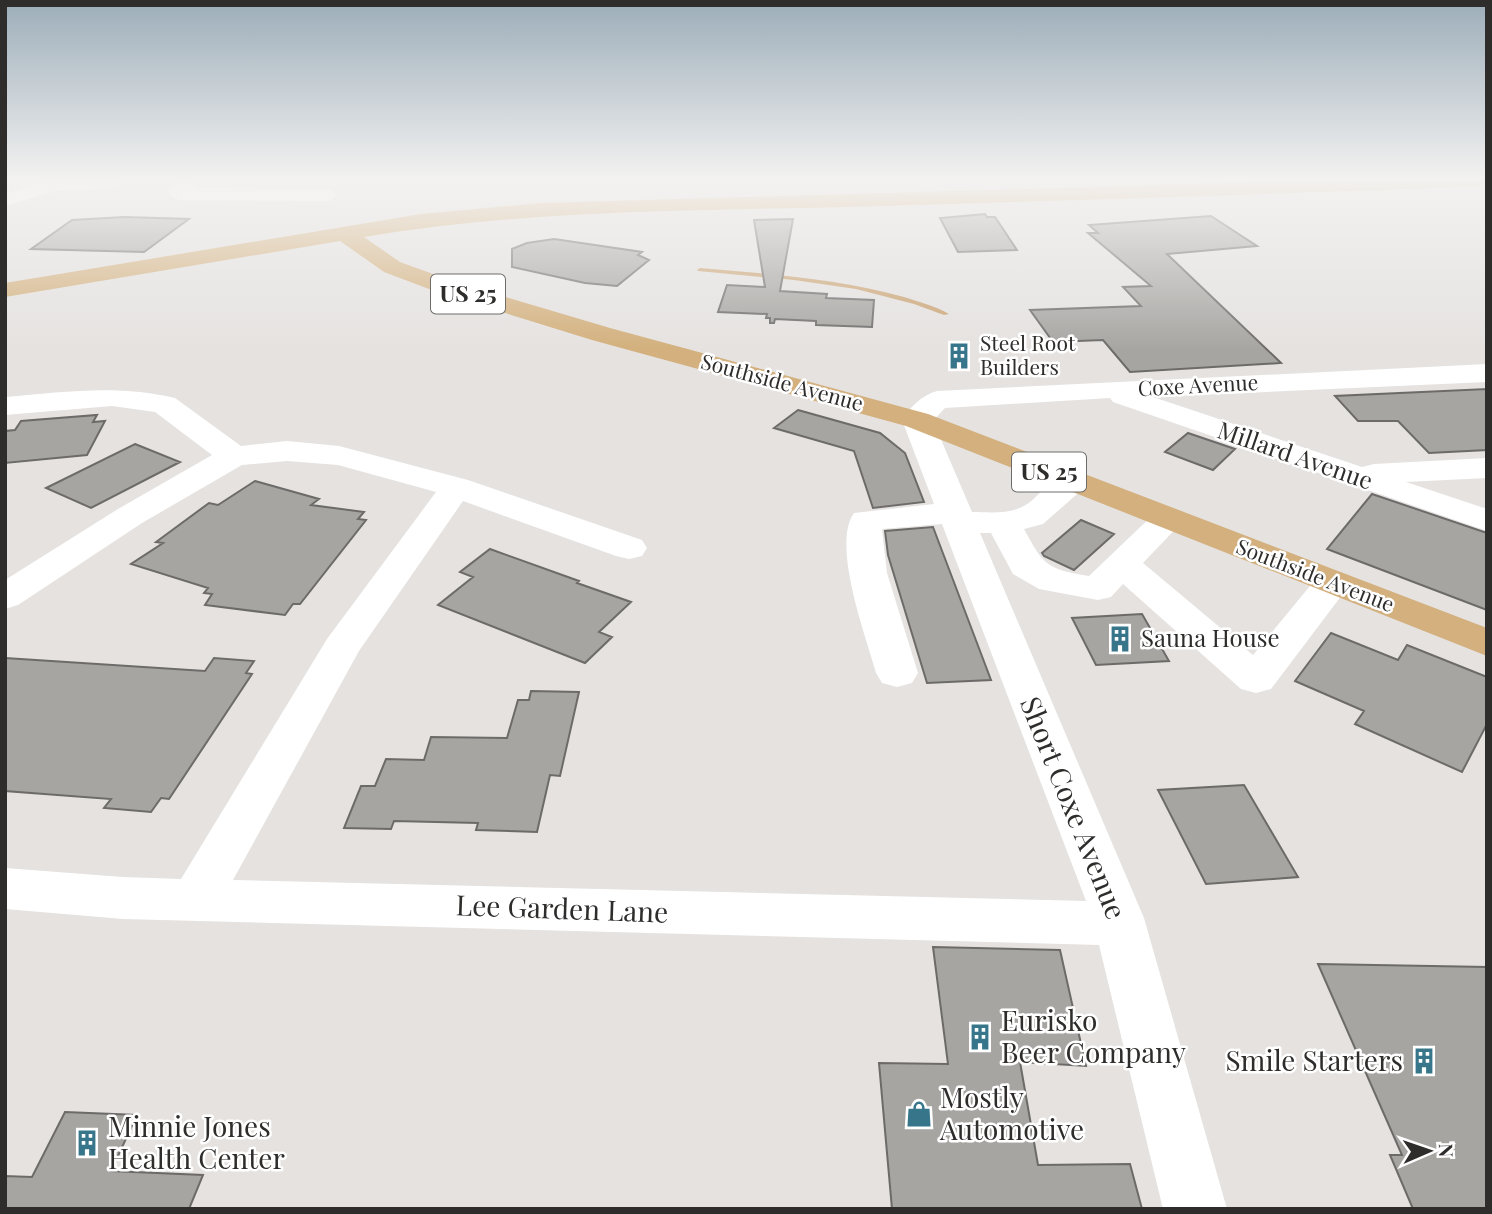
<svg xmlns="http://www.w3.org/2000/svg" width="1492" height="1214" font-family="'Playfair Display',serif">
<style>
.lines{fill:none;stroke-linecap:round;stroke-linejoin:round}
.stream{fill:#caa373;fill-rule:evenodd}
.building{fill:#a7a5a2;stroke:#6d6b69;stroke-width:2}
.minor{fill:#fff;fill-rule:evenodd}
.major{fill:#d3b07d;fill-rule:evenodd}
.labels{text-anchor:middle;stroke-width:5;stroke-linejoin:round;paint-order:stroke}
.far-poi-label{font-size:21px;fill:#2e2d2c;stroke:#fff;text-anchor:start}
.far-street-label{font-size:21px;fill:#2e2d2c;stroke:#fff}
.shield{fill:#fff;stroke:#6d6c6b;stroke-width:2}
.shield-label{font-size:23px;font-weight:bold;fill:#2e2d2c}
.street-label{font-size:24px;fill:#2e2d2c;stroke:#fff}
.poi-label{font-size:24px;fill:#2e2d2c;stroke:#fff;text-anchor:start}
.near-street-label{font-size:28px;fill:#2e2d2c;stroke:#fff}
.near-poi-label{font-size:28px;fill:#2e2d2c;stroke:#fff;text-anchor:start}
</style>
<rect width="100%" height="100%" fill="#e5e2e0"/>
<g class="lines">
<!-- stream -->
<path class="stream" d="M700,268C768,274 837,278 904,297C919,302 936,306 949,314L944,315L914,304L856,289L794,280L698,271L697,270Z"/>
</g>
<!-- building -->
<path class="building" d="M985,214L987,217H995L1017,250L958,252L940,218Z
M1211,216L1257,246L1167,254L1281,363L1130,372L1103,340L1053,342L1030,310L1141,306L1123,287L1151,286L1088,233H1098L1089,225Z
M124,217L189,219L144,252L31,249L72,220Z
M793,219L780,291L827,294L826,298L874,300L872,327L816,325V321L775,319L774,323H770V318H766L767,314L718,312L727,285L765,287L754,220Z
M554,239L642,252L638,255L649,260L617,286L585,283L512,267V249L527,243Z
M1487,389V450L1429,453L1398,421H1358L1335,396Z
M798,410L880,433L905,453L924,502L873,508L854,451L774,428Z
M97,415L93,422L105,421L87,455L5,463V431L15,430L21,421Z
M1188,433L1235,449L1213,470L1165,452Z
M135,444L180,462L91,508L46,488Z
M255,481L319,499L311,505L364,512L358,519L366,520L300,604H293L285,615L205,605L212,594L204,593L208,588L131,564L163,543L156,542L209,503L218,505Z
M1372,494L1487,533V610L1327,549Z
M1081,520L1114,534L1074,570L1044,556L1042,553Z
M933,527L991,680L927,683L888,555L885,531Z
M490,549L579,581L577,583L631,602L599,632L612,637L585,663L438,605L473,577L460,572Z
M1142,614L1169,661L1096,665L1072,618Z
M1331,633L1398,660L1407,645L1487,677V724L1462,772L1355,724L1364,711L1295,681Z
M5,658L205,671L214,658L254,661L246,673L252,674L169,799L161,798L151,812L104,808L111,799L5,791Z
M531,691L579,692L560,776L550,775L537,832L476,830L478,823L394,821L391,829L344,828L361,786H375L386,759L424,760L431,737L507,738L518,700H529Z
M1244,785L1298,877L1206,884L1158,790Z
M933,947L1060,950L1086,1066L1020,1062L1038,1165L1130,1164L1142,1209H892L879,1063L948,1064Z
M1318,964L1487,967V1209H1413L1390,1155H1402Z
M65,1112L137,1115L111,1171L203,1175L189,1209H5V1176L32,1177Z"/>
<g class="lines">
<!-- minor -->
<path class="minor" d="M45,180H123L120,184L95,189L56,191L5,206V194Z
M178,180H200L193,188L326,189L333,191L336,195L333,199L326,201L180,200L173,198L167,191Z
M1487,364V382L1153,397L1362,467L1374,464L1487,458V478L1406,482L1487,509V531L1113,402L1110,398L945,408L933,421L972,512C986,512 1003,514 1017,509C1044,501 1048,465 1084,474L1089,481L1084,488L1043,524L1024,529C1044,566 1047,569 1089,576L1157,511L1169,508L1181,511L1186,518L1143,563L1253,655L1319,575L1332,572L1345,575L1351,583L1271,689L1256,693L1241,689L1123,584L1111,597L1098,600L1039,589L1013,574L991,533H980L1144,918L1227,1209H1163L1099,945L123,919L5,909V868L123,877L181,879L327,639L436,492L338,465L287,461L242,465L142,523L18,605L5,609V580L118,509L212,455L155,412L112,406L5,415V397C62,392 118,384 175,398L241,446L287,441L339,446L468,480L642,540L647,548L642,556L629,559L616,556L463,501L359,651L233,880L1086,901L942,524L882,529L887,573L918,673L912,683L897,687L882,683L876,673C866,636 831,545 854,513L934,504L902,420C910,407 922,395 937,391Z"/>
<!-- major -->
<path class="major" d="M1336,180H1487V186C1274,194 1061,201 849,207C687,211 524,210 364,237L400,262L455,282L610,328L928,414L1487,628V656L906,426L592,340L437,292L384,272L340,241L5,297V283L421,214L539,203Z"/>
</g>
<!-- sky -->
<linearGradient id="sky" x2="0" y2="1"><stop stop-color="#9cadb9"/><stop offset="0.51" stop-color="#f3f2f1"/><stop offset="1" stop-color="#f3f2f1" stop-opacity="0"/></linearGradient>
<rect width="1492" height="350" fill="url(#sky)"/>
<!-- icons -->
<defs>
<g id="building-bare" transform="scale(2.1)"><path d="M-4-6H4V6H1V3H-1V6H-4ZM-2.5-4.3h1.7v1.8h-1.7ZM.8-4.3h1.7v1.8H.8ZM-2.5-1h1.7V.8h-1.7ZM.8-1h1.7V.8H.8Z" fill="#37768a" stroke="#fff" stroke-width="2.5" paint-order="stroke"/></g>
<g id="shop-bare" transform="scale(2.1)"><path d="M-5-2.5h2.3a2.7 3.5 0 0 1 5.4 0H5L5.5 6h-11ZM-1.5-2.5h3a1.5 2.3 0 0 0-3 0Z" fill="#37768a" stroke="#fff" stroke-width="2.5" paint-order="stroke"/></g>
</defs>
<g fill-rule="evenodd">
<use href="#building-bare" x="959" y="356"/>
<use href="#building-bare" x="1120" y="639"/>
<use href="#building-bare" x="980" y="1037"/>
<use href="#building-bare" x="1424" y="1061"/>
<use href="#shop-bare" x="919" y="1114"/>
<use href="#building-bare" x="87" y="1143"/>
</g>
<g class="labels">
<!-- far-poi labels -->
<g class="far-poi-label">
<text x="980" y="351">Steel Root<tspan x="980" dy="24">Builders</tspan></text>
</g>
<!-- far-street labels -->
<g class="far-street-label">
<text transform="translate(782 383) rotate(15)" y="7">Southside Avenue</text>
<text transform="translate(1198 386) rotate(-3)" y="7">Coxe Avenue</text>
<text transform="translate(1315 576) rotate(21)" y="7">Southside Avenue</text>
</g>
<!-- shield labels -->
<g class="shield">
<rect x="431" y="274.5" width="74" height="39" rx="5"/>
<rect x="1012" y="452.5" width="74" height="39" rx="5"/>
</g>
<g class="shield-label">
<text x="468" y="302">US 25</text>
<text x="1049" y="480">US 25</text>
</g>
<!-- street labels -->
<g class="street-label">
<text transform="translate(1295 456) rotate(19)" y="8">Millard Avenue</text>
</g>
<!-- poi labels -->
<g class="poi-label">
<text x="1141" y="647">Sauna House</text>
</g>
<!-- near-street labels -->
<g class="near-street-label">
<text transform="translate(1073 808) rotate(68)" y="10">Short Coxe Avenue</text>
<text transform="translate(562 909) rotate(2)" y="10">Lee Garden Lane</text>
</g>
<!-- near-poi labels -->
<g class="near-poi-label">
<text x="1001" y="1031">Eurisko<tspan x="1001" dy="32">Beer Company</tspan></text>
<text x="1403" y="1071" text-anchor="end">Smile Starters</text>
<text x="940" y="1108">Mostly<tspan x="940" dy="32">Automotive</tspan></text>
<text x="108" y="1137">Minnie Jones<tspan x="108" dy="32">Health Center</tspan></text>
</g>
</g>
<!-- border -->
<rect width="1492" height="1214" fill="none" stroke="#2e2d2c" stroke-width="14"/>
<!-- north arrow -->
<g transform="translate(1429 1151) rotate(88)" stroke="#ffffff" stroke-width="5" paint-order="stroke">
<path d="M0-5L12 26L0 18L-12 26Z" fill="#2e2d2c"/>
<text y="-10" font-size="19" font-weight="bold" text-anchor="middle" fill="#2e2d2c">N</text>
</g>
</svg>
